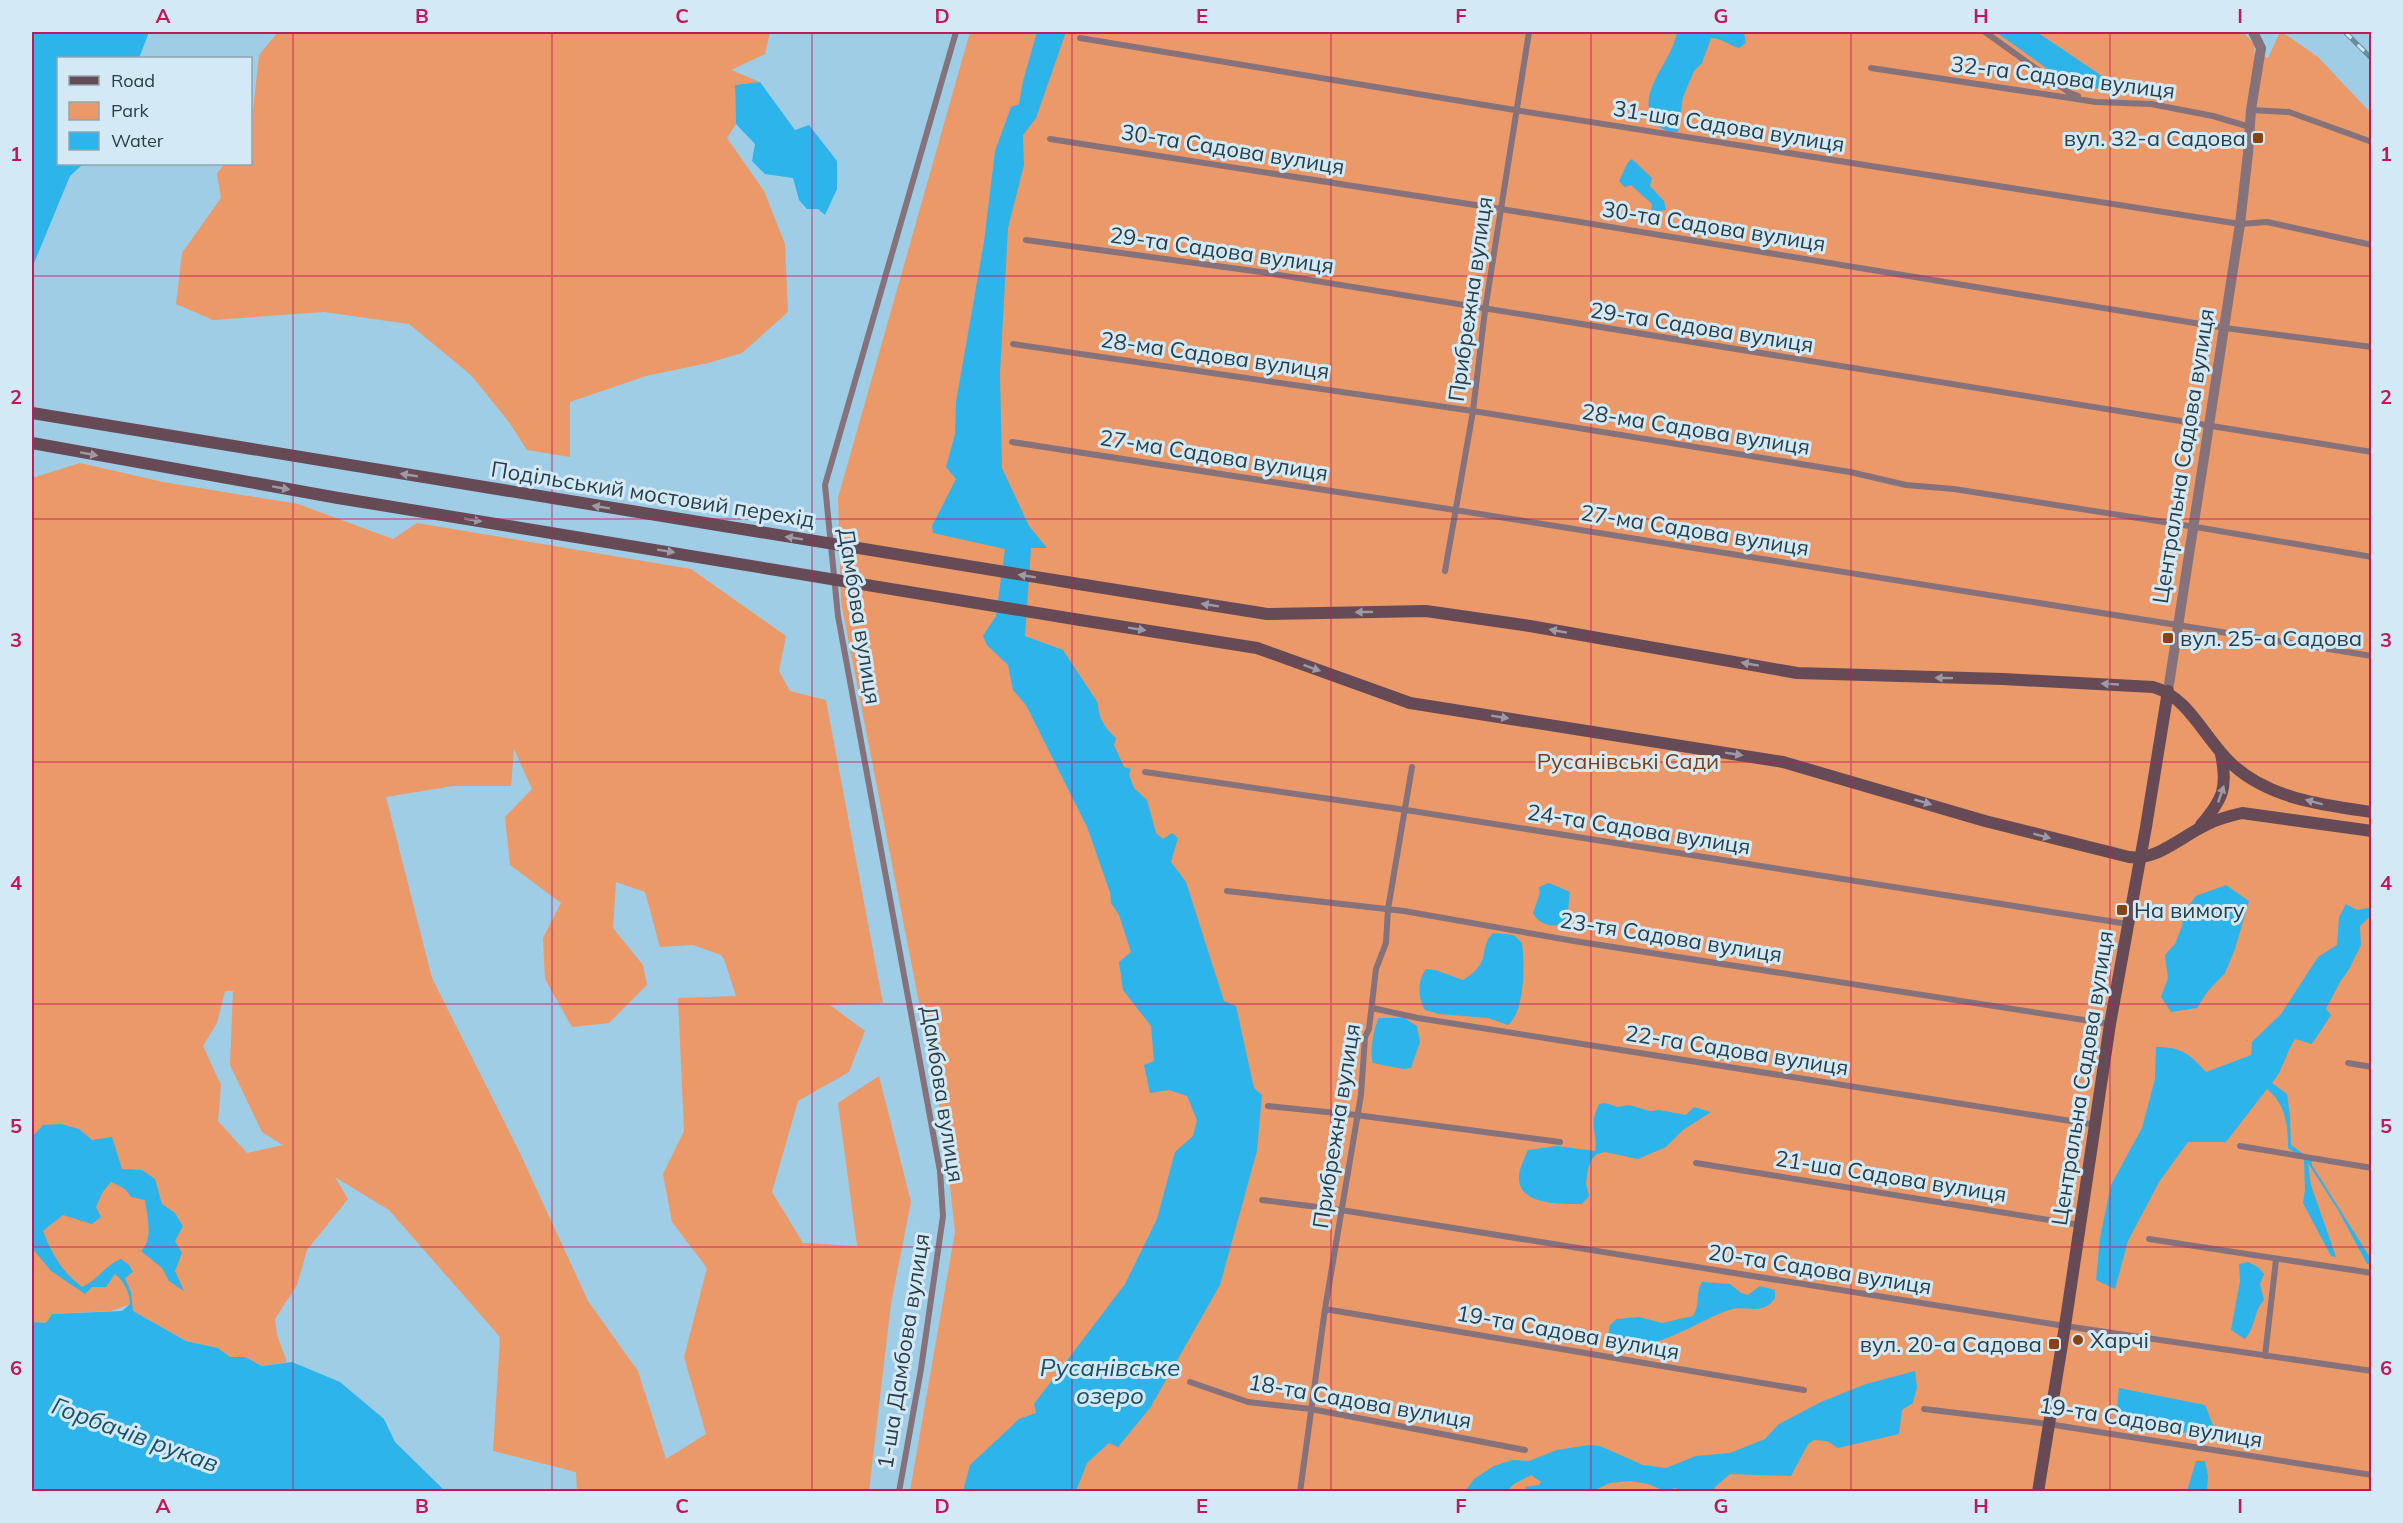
<svg xmlns="http://www.w3.org/2000/svg" width="2403" height="1523" font-family="Mulish,sans-serif">
<style>
.green{fill:#eb9968;fill-rule:evenodd}
.water{fill:#2cb4eb}
.lines{fill:none;stroke-linecap:round;stroke-linejoin:round}
.minor{stroke:#86727a;stroke-width:6}
.tertiary{stroke:#86727a;stroke-width:10}
.secondary{stroke:#664b57;stroke-width:12}
.rail-casing{stroke:#6a8c9d;stroke-width:5}
.rail{stroke:#d3eaf6;stroke-width:3;stroke-dasharray:9;stroke-linecap:butt}
.secondary-bridge{stroke:#664b57;stroke-width:12}
.oneway{fill:#9c9aa6}
.grid{fill:none;stroke:#c2185b;stroke-width:1.5;stroke-opacity:0.55}
.poi-dot{fill:#864313;stroke:#d3eaf6;stroke-width:2}
.labels{text-anchor:middle;stroke-width:6;stroke-linejoin:round;paint-order:stroke}
.street-label{font-size:22px;fill:#2b3e48;stroke:#d3eaf6}
.poi-label{font-size:22px;fill:#2b3e48;stroke:#d3eaf6;text-anchor:start}
.park-label{font-size:22px;fill:#7b3e14;stroke:#d3eaf6}
.water-label{font-size:24px;font-style:italic;fill:#1b4f66;stroke:#d3eaf6}
.neatline{fill:none;stroke:#c2185b;stroke-width:2}
.grid-label{font-size:20px;text-anchor:middle;font-weight:bold;fill:#c2185b}
</style>
<rect width="100%" height="100%" fill="#9fcde5"/>
<!-- green -->
<path class="green" d="M278,32H770L765,54L731,70L760,82L735,85L736,124L727,138L764,191L785,244L788,312L742,353L708,363L646,376L570,402V457L527,450L509,422L471,375L409,324L324,312L213,320L176,304L182,253L221,198L217,173L225,164H250L251,129L259,55Z
M970,32H2243L2255,45L2254,53L2268,58L2280,32H2282L2318,57L2371,113V1491H910L955,1232L944,1131L841,602L838,498Z
M80,463L163,482L298,504L393,539L417,523L691,569L786,636L779,671L790,691L826,700L883,1003L830,1005L865,1031L849,1072L798,1101L772,1192L803,1243L857,1246L838,1103L879,1076L911,1202L891,1304L869,1491H577L576,1472L493,1451L500,1337L389,1210L335,1177L348,1199L307,1250L297,1285L275,1319L277,1335L287,1362L262,1366L245,1357H230L218,1348L186,1341L133,1311L131,1304L111,1311L52,1314L46,1323L32,1322V478ZM514,749L532,789L505,817L510,865L561,903L543,938L545,979L572,1027L609,1023L647,985L643,965L613,928L616,882L645,892L660,947L693,945L721,955L724,959L736,996L678,998L684,1131L663,1174L672,1222L707,1268L684,1357L706,1434L666,1459L638,1371L588,1301L519,1151L432,978L386,797L453,786H511ZM225,991H233L230,1065L262,1132L283,1145L247,1153L218,1121L221,1085L203,1046L217,1023Z"/>
<!-- water -->
<path class="water" d="M32,32H149L139,58H58V164H83L70,176L32,268Z
M1037,32H1066L1036,118L1023,135L1024,165L1008,228L1000,373L1002,468L1029,526L1047,548H1031L1025,636L1063,650L1098,703C1098,718 1105,728 1116,738L1114,745L1124,767L1131,769L1129,774L1134,788L1147,800L1156,833L1163,839L1172,833L1178,838L1171,862L1186,882L1224,1001L1236,1006L1254,1088L1262,1095L1257,1151L1220,1285L1150,1408L1118,1447L1109,1443L1087,1463L1076,1491H963L970,1465L1019,1419L1036,1413L1034,1404L1125,1284L1157,1219L1175,1152L1193,1136L1197,1120L1187,1096L1169,1090L1150,1093L1144,1065L1154,1061L1151,1026L1123,990L1119,962L1131,952L1119,915L1111,903L1110,892L1087,827L1026,705L1013,690L1008,665L987,645L983,636L996,616L1005,549L933,533L932,526L956,479L946,467L955,434L956,402L984,242L995,151L1011,107L1019,104L1023,81Z
M1677,32H1744L1746,43L1739,48C1729,45 1721,38 1711,38L1702,63L1694,71L1683,97L1678,132C1657,134 1644,114 1650,93C1656,72 1673,54 1677,32Z
M1996,32H2037L2105,78L2107,87L2084,90L2049,70Z
M760,82L795,130L809,125L837,161V189L825,215L818,209H807L799,200L793,178L765,174L752,161L755,144L736,124L735,85Z
M1632,159L1652,178L1650,186L1664,201L1666,210L1651,212L1652,204L1631,185L1625,187L1619,181L1628,162Z
M1549,883L1570,892L1567,921C1555,929 1540,926 1533,913L1540,893L1539,887Z
M2226,885L2249,901L2235,949L2225,973L2207,992L2197,1008L2171,1012L2161,997L2168,978L2165,955L2175,944L2182,926L2184,912L2196,896Z
M2371,902V916L2360,926L2361,945L2348,971L2340,982L2326,1009L2331,1015L2312,1044L2295,1039C2286,1053 2283,1070 2272,1083L2287,1094L2290,1115L2291,1145L2312,1160V1165L2371,1259V1263L2367,1264L2338,1210L2308,1163L2311,1185L2336,1257L2331,1256L2303,1203L2305,1190L2304,1159L2288,1148C2288,1126 2286,1104 2267,1089L2226,1142H2188L2159,1182L2128,1241L2115,1289L2096,1280L2100,1238L2111,1185L2142,1128L2155,1079L2156,1047C2181,1047 2189,1053 2206,1072L2251,1055L2252,1042L2281,1014L2318,957L2337,945L2339,917L2346,904L2357,910L2369,908Z
M1493,933L1514,935L1522,943C1525,964 1525,1011 1508,1025L1488,1018L1439,1014L1425,1010C1418,999 1417,980 1426,969L1435,970L1463,980C1494,961 1477,949 1493,933Z
M1379,1018H1404L1417,1026L1420,1042L1411,1068L1403,1069L1373,1063C1369,1055 1374,1026 1379,1018Z
M1605,1103L1618,1107L1629,1105L1650,1111L1659,1110L1686,1115L1694,1107L1711,1112L1683,1130L1666,1147L1638,1159L1605,1152L1597,1154L1592,1159L1588,1169L1586,1183L1589,1196L1582,1204C1562,1204 1518,1206 1519,1177C1519,1169 1525,1157 1528,1150L1557,1146L1595,1151C1598,1130 1588,1127 1599,1104Z
M61,1124L79,1129L92,1140L112,1137L122,1169L142,1170L155,1179L162,1204L175,1213L183,1226L175,1241L182,1253L175,1271L184,1291L169,1281L162,1268L141,1251C154,1238 147,1217 145,1200L131,1197L125,1189L111,1182L102,1193L96,1207L101,1217L92,1224L63,1215L43,1231C52,1254 62,1272 82,1287C98,1280 105,1265 121,1259L129,1265L133,1272L125,1278L131,1292L133,1311L186,1341L218,1348L230,1357H245L262,1366L292,1362L340,1382L384,1419L395,1442L445,1491H32V1322L46,1323L52,1314L122,1311L130,1304C130,1293 124,1281 115,1274L106,1287H92L85,1294L51,1271L32,1248V1137L43,1125Z
M2248,1262L2258,1267L2264,1274L2260,1284L2264,1300C2254,1310 2256,1326 2245,1339L2231,1330L2240,1281L2239,1264Z
M1702,1282L1730,1284L1741,1293L1748,1295L1760,1286L1775,1290V1298C1763,1317 1746,1304 1729,1310C1694,1322 1644,1361 1607,1340L1610,1325L1617,1319L1639,1317L1662,1323L1693,1316C1701,1303 1695,1294 1702,1282Z
M1915,1371L1917,1387L1913,1403L1902,1410L1899,1434L1838,1448L1827,1441L1814,1440L1808,1444L1791,1476L1730,1474L1714,1488L1715,1492L1683,1491L1675,1488L1665,1491L1648,1484L1631,1481L1610,1483L1593,1491L1554,1490L1528,1491L1525,1487L1539,1485L1541,1482L1531,1475L1514,1484L1507,1491H1467V1489L1474,1479L1494,1466L1513,1460L1529,1461L1557,1450L1589,1445L1600,1446L1643,1465L1666,1468L1696,1456L1730,1453L1765,1439L1779,1424L1821,1402L1866,1384Z
M2119,1388L2205,1405L2217,1435L2207,1437L2116,1419Z
M2196,1461H2205L2208,1476L2207,1491H2187Z"/>
<g class="lines">
<!-- minor -->
<path class="minor" d="M1985,32L2070,93L2078,96
M1080,38L1515,110L2240,224L2267,222L2372,245
M1871,68L2096,102L2151,104L2213,116L2250,127
M2251,110L2289,112L2372,142
M1050,139L1501,209L2225,328L2372,347
M1026,240L1261,272L2372,452
M1013,344L1473,411L1850,472L1906,485L1954,489L2202,528L2372,557
M1012,442L1455,510L2372,656
M1445,571L1473,411L1485,310L1529,32
M1145,772L1406,810L2128,924
M1227,891L1404,911L1574,941L2110,1024
M1372,1008L1418,1018L2096,1125
M2348,1063L2372,1067
M1268,1106L1356,1115L1560,1142
M2240,1146L2372,1168
M1696,1163L2080,1225
M1262,1200L1341,1210L2065,1326L2372,1371
M2149,1239L2372,1273
M1325,1309L1804,1390
M2265,1356L2276,1260
M1190,1382L1248,1402L1311,1409L1525,1450
M1924,1409L2048,1424L2372,1475
M899,1492L921,1369L943,1216L940,1171L838,616L825,485L956,32
M1300,1492L1325,1309L1361,1095L1365,1037L1369,1029L1376,969L1386,943L1388,909L1412,767"/>
<!-- tertiary -->
<path class="tertiary" d="M2168,691L2240,224L2248,153L2251,110L2261,48L2253,32"/>
<!-- secondary -->
<path class="secondary" d="M1085,585L1267,614L1426,611L1530,626L1797,673L2003,679L2153,687C2190,697 2206,742 2234,766C2271,799 2324,805 2372,812
M1080,620L1257,648L1410,703L1783,762L1985,821L2129,857C2157,861 2182,836 2206,825C2217,819 2229,816 2242,813L2372,831
M2201,825C2223,799 2228,788 2221,754
M2038,1492L2065,1326L2110,1024L2146,827L2168,691"/>
<!-- rail casing -->
<g class="rail-casing">
<path id="rail" d="M2345,32L2372,59"/>
</g>
<!-- rail -->
<use href="#rail" class="rail"/>
<!-- secondary-bridge -->
<path class="secondary-bridge" d="M32,413L1085,585
M32,443L338,498L1080,620"/>
</g>
<!-- one-way arrows -->
<defs><path id="oneway-solid" d="M-6-.8H1V-3.2L6.5 0L1 3.2V.8H-6Z" transform="scale(1.5)"/></defs>
<g class="oneway">
<use href="#oneway-solid" transform="translate(89 454) rotate(10)"/>
<use href="#oneway-solid" transform="translate(409 475) rotate(-171)"/>
<use href="#oneway-solid" transform="translate(281 488) rotate(10)"/>
<use href="#oneway-solid" transform="translate(601 507) rotate(-171)"/>
<use href="#oneway-solid" transform="translate(473 520) rotate(9)"/>
<use href="#oneway-solid" transform="translate(794 538) rotate(-171)"/>
<use href="#oneway-solid" transform="translate(666 551) rotate(9)"/>
<use href="#oneway-solid" transform="translate(1027 576) rotate(-171)"/>
<use href="#oneway-solid" transform="translate(1210 605) rotate(-171)"/>
<use href="#oneway-solid" transform="translate(1364 612) rotate(179)"/>
<use href="#oneway-solid" transform="translate(1137 629) rotate(9)"/>
<use href="#oneway-solid" transform="translate(1558 631) rotate(-170)"/>
<use href="#oneway-solid" transform="translate(1750 664) rotate(-170)"/>
<use href="#oneway-solid" transform="translate(1312 668) rotate(20)"/>
<use href="#oneway-solid" transform="translate(1944 678) rotate(-179)"/>
<use href="#oneway-solid" transform="translate(2110 684) rotate(-177)"/>
<use href="#oneway-solid" transform="translate(1500 717) rotate(9)"/>
<use href="#oneway-solid" transform="translate(1734 754) rotate(9)"/>
<use href="#oneway-solid" transform="translate(2221 794) rotate(-71)"/>
<use href="#oneway-solid" transform="translate(1923 802) rotate(16)"/>
<use href="#oneway-solid" transform="translate(2314 802) rotate(-165)"/>
<use href="#oneway-solid" transform="translate(2042 836) rotate(15)"/>
</g>
<!-- grid -->
<path class="grid" d="M293,32V1492M552,32V1492M812,32V1492M1072,32V1492M1331,32V1492M1591,32V1492M1851,32V1492M2110,32V1492M32,276H2372M32,519H2372M32,762H2372M32,1004H2372M32,1247H2372"/>
<!-- markers -->
<g class="poi-dot">
<rect x="2252" y="132" width="12" height="12" rx="3"/>
<rect x="2162" y="632" width="12" height="12" rx="3"/>
<rect x="2116" y="904" width="12" height="12" rx="3"/>
<circle cx="2078" cy="1340" r="6"/>
<rect x="2048" y="1338" width="12" height="12" rx="3"/>
</g>
<g class="labels">
<!-- street labels -->
<g class="street-label">
<text transform="translate(2063 77) rotate(7)" y="8">32-га Садова вулиця</text>
<text transform="translate(1729 126) rotate(9)" y="8">31-ша Садова вулиця</text>
<text transform="translate(1233 149) rotate(9)" y="8">30-та Садова вулиця</text>
<text transform="translate(1714 226) rotate(9)" y="8">30-та Садова вулиця</text>
<text transform="translate(1222 250) rotate(8)" y="8">29-та Садова вулиця</text>
<text transform="translate(1470 299) rotate(-82)" y="8">Прибрежна вулиця</text>
<text transform="translate(1702 327) rotate(9)" y="8">29-та Садова вулиця</text>
<text transform="translate(1215 355) rotate(8)" y="8">28-ма Садова вулиця</text>
<text transform="translate(1696 429) rotate(9)" y="8">28-ма Садова вулиця</text>
<text transform="translate(1214 455) rotate(9)" y="8">27-ма Садова вулиця</text>
<text transform="translate(2183 456) rotate(-81)" y="8">Центральна Садова вулиця</text>
<text transform="translate(653 494) rotate(9)" y="8">Подільський мостовий перехід</text>
<text transform="translate(1695 530) rotate(9)" y="8">27-ма Садова вулиця</text>
<text transform="translate(860 616) rotate(81)" y="8">Дамбова вулиця</text>
<text transform="translate(1639 829) rotate(9)" y="8">24-та Садова вулиця</text>
<text transform="translate(1671 937) rotate(9)" y="8">23-тя Садова вулиця</text>
<text transform="translate(1737 1050) rotate(9)" y="8">22-га Садова вулиця</text>
<text transform="translate(2082 1078) rotate(-81)" y="8">Центральна Садова вулиця</text>
<text transform="translate(943 1094) rotate(81)" y="8">Дамбова вулиця</text>
<text transform="translate(1336 1126) rotate(-81)" y="8">Прибрежна вулиця</text>
<text transform="translate(1891 1176) rotate(9)" y="8">21-ша Садова вулиця</text>
<text transform="translate(1820 1269) rotate(9)" y="8">20-та Садова вулиця</text>
<text transform="translate(1568 1332) rotate(10)" y="8">19-та Садова вулиця</text>
<text transform="translate(903 1351) rotate(-81)" y="8">1-ша Дамбова вулиця</text>
<text transform="translate(1360 1401) rotate(10)" y="8">18-та Садова вулиця</text>
<text transform="translate(2151 1422) rotate(9)" y="8">19-та Садова вулиця</text>
</g>
<!-- poi labels -->
<g class="poi-label">
<text x="2246" y="146" text-anchor="end">вул. 32-а Садова</text>
<text x="2180" y="646">вул. 25-а Садова</text>
<text x="2134" y="918">На вимогу</text>
<text x="2090" y="1348">Харчі</text>
<text x="2042" y="1352" text-anchor="end">вул. 20-а Садова</text>
</g>
<!-- park labels -->
<g class="park-label">
<text x="1628" y="769">Русанівські Сади</text>
</g>
<!-- water labels -->
<g class="water-label">
<text x="1110" y="1376">Русанівське<tspan x="1110" dy="28">озеро</tspan></text>
<text transform="translate(135 1435) rotate(20)" y="8">Горбачів рукав</text>
</g>
</g>
<!-- border -->
<rect width="2403" height="1523" fill="none" stroke="#d3eaf6" stroke-width="66"/>
<!-- legend -->
<rect x="57" y="57" width="195" height="108" fill="#d3eaf6" stroke="#90a5b0" stroke-width="1.5"/>
<rect x="69" y="76" width="30" height="9" fill="#664b57" stroke="#90a5b0" stroke-width="1.5"/>
<text x="111" y="87" font-size="18" fill="#2b3e48">Road</text>
<rect x="69" y="102" width="30" height="18" fill="#eb9968" stroke="#90a5b0" stroke-width="1.5"/>
<text x="111" y="117" font-size="18" fill="#2b3e48">Park</text>
<rect x="69" y="132" width="30" height="18" fill="#2cb4eb" stroke="#90a5b0" stroke-width="1.5"/>
<text x="111" y="147" font-size="18" fill="#2b3e48">Water</text>
<rect x="33" y="33" width="2337" height="1457" class="neatline"/>
<g class="grid-label">
<text x="163" y="23">A</text>
<text x="422" y="23">B</text>
<text x="682" y="23">C</text>
<text x="942" y="23">D</text>
<text x="1202" y="23">E</text>
<text x="1461" y="23">F</text>
<text x="1721" y="23">G</text>
<text x="1981" y="23">H</text>
<text x="2240" y="23">I</text>
<text x="16" y="161">1</text>
<text x="2386" y="161">1</text>
<text x="16" y="404">2</text>
<text x="2386" y="404">2</text>
<text x="16" y="647">3</text>
<text x="2386" y="647">3</text>
<text x="16" y="890">4</text>
<text x="2386" y="890">4</text>
<text x="16" y="1133">5</text>
<text x="2386" y="1133">5</text>
<text x="16" y="1375">6</text>
<text x="2386" y="1375">6</text>
<text x="163" y="1513">A</text>
<text x="422" y="1513">B</text>
<text x="682" y="1513">C</text>
<text x="942" y="1513">D</text>
<text x="1202" y="1513">E</text>
<text x="1461" y="1513">F</text>
<text x="1721" y="1513">G</text>
<text x="1981" y="1513">H</text>
<text x="2240" y="1513">I</text>
</g>
</svg>
